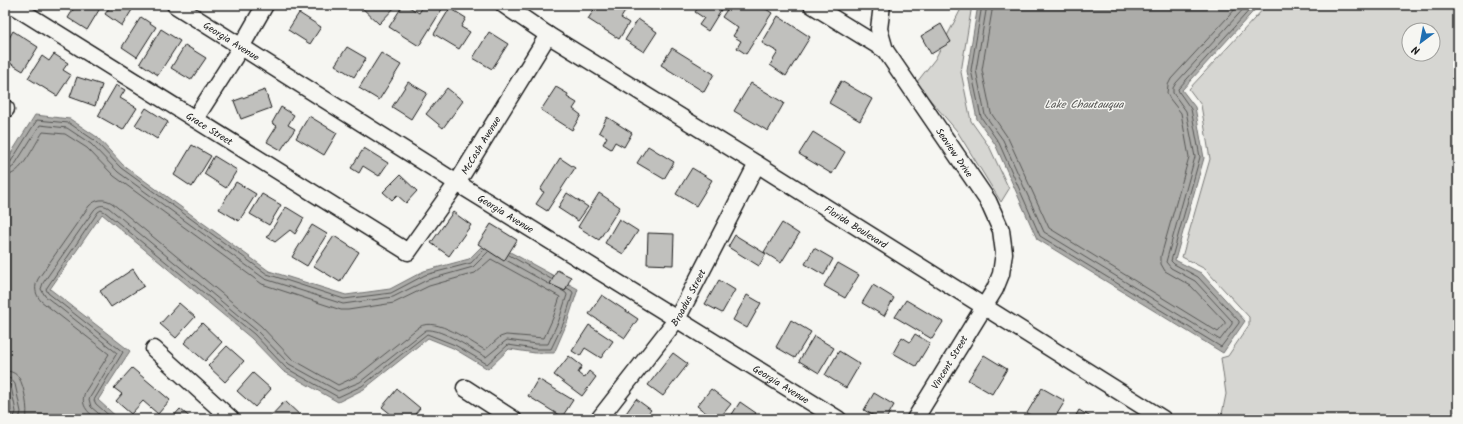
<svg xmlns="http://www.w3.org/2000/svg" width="1463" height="424" font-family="Kalam,sans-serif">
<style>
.green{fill:#d6d6d2;stroke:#797977;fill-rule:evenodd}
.water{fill:#acaca9;stroke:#727271}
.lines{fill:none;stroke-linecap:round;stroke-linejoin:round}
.shore{stroke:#565654;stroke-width:1}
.building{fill:#c0c0bd;stroke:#1c1c1c}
.minor-casing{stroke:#1c1c1c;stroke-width:19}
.minor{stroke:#f6f6f2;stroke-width:16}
.labels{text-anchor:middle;stroke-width:3;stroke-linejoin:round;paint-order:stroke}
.street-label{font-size:10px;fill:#1c1c1c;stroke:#f6f6f2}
.water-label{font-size:11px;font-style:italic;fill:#565654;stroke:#f6f6f2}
</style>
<rect width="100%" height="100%" fill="#f6f6f2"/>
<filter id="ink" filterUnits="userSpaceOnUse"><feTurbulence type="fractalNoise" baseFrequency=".025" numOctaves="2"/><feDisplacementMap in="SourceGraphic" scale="8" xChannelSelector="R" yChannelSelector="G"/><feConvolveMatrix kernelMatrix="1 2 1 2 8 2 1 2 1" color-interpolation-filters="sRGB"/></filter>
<g filter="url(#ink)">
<!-- green -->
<path class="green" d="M963,5H972L961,72L971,121L990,148L1009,189L1001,202L957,131L926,95L917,82L935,59Z
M1267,5H1458V419H1221L1226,394L1221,358L1228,356L1249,325V317L1205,269L1182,257L1210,159L1201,105L1189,89ZM1409,30H1433V54H1409Z"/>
<!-- water -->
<path class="water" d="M978,5H1259L1182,90L1195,107L1204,158L1175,260L1201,273L1245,321L1223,353L1037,239L995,144L977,119L967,71Z
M35,115L70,119L97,137L123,165L269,271L346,295L390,289L424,271L469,259L488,240L578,289L567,323L554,353H535L509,349L488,369L453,348L428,338L364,389L338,402L283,371L251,338L102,214L50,289L130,351L98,400L119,419H8L12,413L5,378V163Z"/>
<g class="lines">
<!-- shore -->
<path class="shore" d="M982,5L971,70L981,117L999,143L1040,236L1221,347L1239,323V321L1198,277L1174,264L1171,261L1200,157L1191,109L1179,92L1178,89L1254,5
M987,5L976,70L985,115L1003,140L1044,232L1220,340L1232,324V321L1195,281L1171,268L1166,262L1195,157L1186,111L1173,93V88L1176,83L1247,5
M993,5L982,70L991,113L1008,138L1049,228L1218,332L1225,324V322L1191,286L1165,271L1161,264V256L1189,157L1181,113L1170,99L1167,93L1168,85L1171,79L1239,5
M5,165L10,163L37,120L69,123L94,140L121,168L267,274L344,299L391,293L425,275L471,263L484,249
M5,170L10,169L14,166L40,125L67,128L91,144L118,172L265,279L343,304L393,297L427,280L473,267L488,252
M5,176C22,175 34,145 43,132L65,134L87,148L114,176L262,284L341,310H348L394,303L429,286L475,273L491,259L560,297L553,318L544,338L506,335L500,337L485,350C470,342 436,316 419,327L357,376L338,385L292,359L261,326L112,203C104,198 96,199 89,206L38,279C34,287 35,294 41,301L109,354L85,392C80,405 87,411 96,419
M509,255L551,279
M506,260L549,284
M5,371C11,371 16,373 19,378C24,385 29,411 26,419
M5,377L11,379L15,384L21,412L19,419
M5,382L9,383L11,386L16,412L13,419
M105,419L91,407L89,399L117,353L45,296L41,289L43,283L94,210C98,205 103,204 109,208L257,331L289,364L338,391L360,382L426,330C442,328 472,350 486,357L503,343L507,340L536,344H548L559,320L567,295L566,293L561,290
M113,419L96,404L94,400L123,352L48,293L46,289L98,212L101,210L105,212L254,334L286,368L338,397L362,386L427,334L455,345L487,364L508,345L535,349H551L564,322L573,293L572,291L567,288"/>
</g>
<!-- building -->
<path class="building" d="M76,5H102L87,30L68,18Z
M111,5L125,6L126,5H135L122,26L105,14Z
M359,5H397L379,24Z
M403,5H406L419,13L424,5H442L444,6L419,46L389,27Z
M597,5H600L605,9L608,5H617L626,10L621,18L629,23L619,39L588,19Z
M697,5H724L708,31L699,25L704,18L695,12L699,6Z
M730,5H760L772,13L746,54L737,48L741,41L733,36L738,28L722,17Z
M450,8L466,18L461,27L470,32L459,49L434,34Z
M299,13L321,27L310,44L288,30Z
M778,16L810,37L786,76L770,65L778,52L762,43Z
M141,17L156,27L137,57L122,47Z
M638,19L657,32L644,52L625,40Z
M941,24L951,42L931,54L921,36Z
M161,29L180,41L158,75L140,63Z
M13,31L38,47L23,71L5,60V45Z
M489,32L508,44L492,69L473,58Z
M185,45L206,58L191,80L171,68Z
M347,47L366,58L354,77L335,65Z
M672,48L714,74L704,92L661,65Z
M381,53L401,65L379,100L359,88Z
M54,54L68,63L63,70L71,75L57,96L28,78L42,56L49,61Z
M77,77L102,85L95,106L70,97Z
M841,81L872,99L860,121L829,103Z
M408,82L427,93L411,119L392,107Z
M751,83L784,103L768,131L734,111Z
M116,85L125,90L120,98L137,108L123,130L98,116Z
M556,87L568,94L567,97L577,103L573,109L581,115L572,130L541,110Z
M447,88L463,101L443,128L426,114Z
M265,90L271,108L241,119L234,101Z
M281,107L294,115L288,125L295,129L281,150L267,142L277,126L272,123Z
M146,108L168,122L157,139L135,125Z
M309,116L337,133L324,155L296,138Z
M607,117L632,133L624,147L615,142L611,149L603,144L607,137L599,132Z
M813,132L845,152L832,174L799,154Z
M192,145L211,156L192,187L174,175Z
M648,146L674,162L664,179L637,163Z
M364,148L388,163L379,176L363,166L359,173L351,168Z
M214,156L237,170L226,188L204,174Z
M560,158L575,168L547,211L536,204L544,192L540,190Z
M692,168L712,180L696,206L676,194Z
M400,175L417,191L406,203L397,195L392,200L383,192Z
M236,182L256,194L239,221L219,209Z
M567,193L588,207L578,221L558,208Z
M599,193L620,207L599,240L578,227Z
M262,194L281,205L269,225L250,214Z
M286,207L304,218L295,234L290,230L275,242L267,237Z
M453,212L471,225L449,256L431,243Z
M619,219L638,231L623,254L605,243Z
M782,223L799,234L781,263L764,252Z
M491,224L517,240L504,261L478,244Z
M312,225L327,234L307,266L292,257Z
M648,233L674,234L673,265L647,264Z
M735,235L766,254L759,266L728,247Z
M334,236L359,252L340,282L314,266Z
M814,248L833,259L824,275L805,264Z
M838,263L859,275L845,298L824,286Z
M133,269L144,286L111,307L100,291Z
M557,270L571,277L565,291L550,284Z
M719,280L735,290L722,313L705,304Z
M873,285L894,298L884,316L862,303Z
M602,295L638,319L625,338L589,314Z
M747,295L761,303L747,328L733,320Z
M906,300L943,322L932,339L895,317Z
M179,303L195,317L176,338L160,324Z
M791,320L811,332L795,358L776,347Z
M202,323L222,342L205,361L184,343Z
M589,325L613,341L601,358L585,348L580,356L572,351Z
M915,334L930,343L916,366L893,353L902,337L910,342Z
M814,336L834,348L819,373L799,361Z
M227,346L244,361L225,382L208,366Z
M839,351L860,364L846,388L825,375Z
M673,353L688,364L663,396L648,385Z
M984,355L1007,369L992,394L968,380Z
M569,356L582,366L578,373L584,378L589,371L596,377L582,396L554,375Z
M132,368L170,400L158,414L143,401L131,414L116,401L122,394L114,388Z
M253,373L271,389L255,407L237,391Z
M538,379L573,400L562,417L528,396Z
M1042,388L1065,401L1054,419H1036L1027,413Z
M397,389L420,408L411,419H397L382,407Z
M711,389L731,404L719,419H714L697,406Z
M874,393L894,405L886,419H879L864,410Z
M636,399L651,410L644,419H622Z
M285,401L304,419H268Z
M740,402L756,413L752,419H729Z
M180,409L192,419H171Z
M1079,410L1094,419H1074Z"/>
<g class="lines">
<!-- minor casing -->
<g class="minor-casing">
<g id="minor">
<path id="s1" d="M12,5L408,252L457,183L548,35"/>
<path id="s2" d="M175,5L457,183L838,419"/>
<path id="s3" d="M504,5L548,35L757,164L1163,419"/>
<path d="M812,5L885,50"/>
<path id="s4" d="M882,5L879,29L885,50L988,201L1001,230L1004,253L1001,274L995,289L915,419"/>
<path d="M5,108L6,109"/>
<path d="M195,119L241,47L265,5"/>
<path d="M154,349L231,419"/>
<path d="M465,388L513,419"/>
<path id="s5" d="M599,419L677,319L757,164"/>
</g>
</g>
<!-- minor -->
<use href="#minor" class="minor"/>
</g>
</g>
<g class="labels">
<!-- street labels -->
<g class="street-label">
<text dy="4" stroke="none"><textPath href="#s2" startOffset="67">Georgia Avenue</textPath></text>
<text dy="4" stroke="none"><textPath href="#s1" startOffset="233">Grace Street</textPath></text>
<text dy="4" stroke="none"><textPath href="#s1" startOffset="596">McCosh Avenue</textPath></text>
<text dy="4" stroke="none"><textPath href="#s4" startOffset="170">Seaview Drive</textPath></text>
<text dy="4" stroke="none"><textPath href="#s2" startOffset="391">Georgia Avenue</textPath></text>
<text dy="4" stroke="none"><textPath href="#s3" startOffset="416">Florida Boulevard</textPath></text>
<text dy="4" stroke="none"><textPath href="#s5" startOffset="151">Broadus Street</textPath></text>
<text transform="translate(949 362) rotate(-59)" y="4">Vincent Street</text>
<text dy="4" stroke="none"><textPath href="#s2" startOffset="715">Georgia Avenue</textPath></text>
</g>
<!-- water labels -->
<g class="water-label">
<text x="1084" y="108">Lake Chautauqua</text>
</g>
</g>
<!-- margin -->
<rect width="1463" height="424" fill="none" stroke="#f6f6f2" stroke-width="20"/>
<rect x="10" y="10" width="1443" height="404" fill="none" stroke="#1c1c1c" stroke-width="1.5" filter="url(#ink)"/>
<!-- north arrow -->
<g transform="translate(1421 42) rotate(212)"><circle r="19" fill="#f6f6f2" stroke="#9f9f9c"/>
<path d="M0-3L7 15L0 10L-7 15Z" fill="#1f6fb2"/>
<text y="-6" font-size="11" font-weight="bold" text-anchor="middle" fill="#1c1c1c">N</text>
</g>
</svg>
